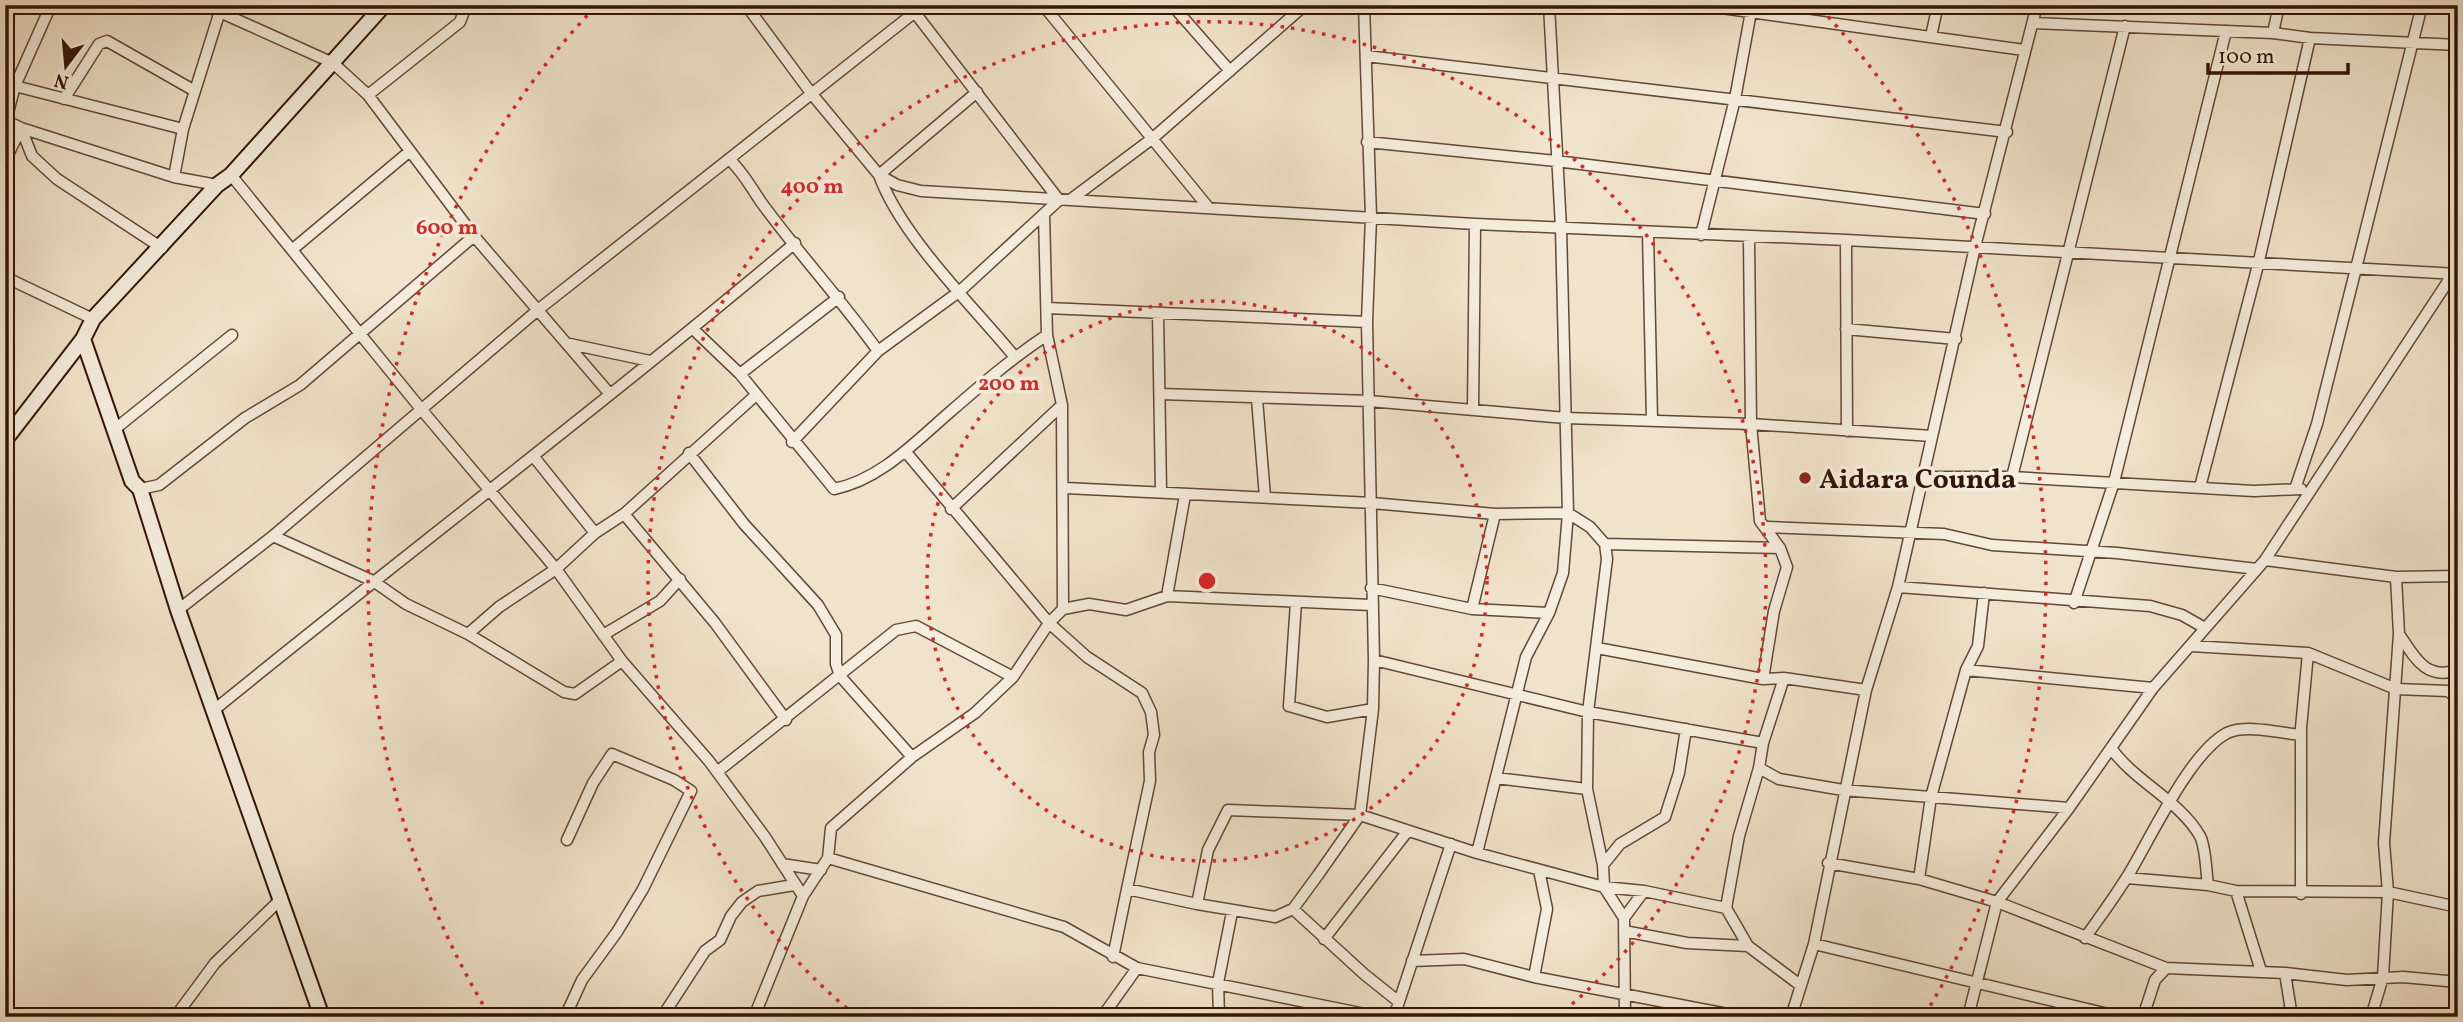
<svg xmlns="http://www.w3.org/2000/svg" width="2463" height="1022" font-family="Vollkorn,serif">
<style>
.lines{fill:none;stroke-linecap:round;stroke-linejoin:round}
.street-casing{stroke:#624837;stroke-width:13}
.secondary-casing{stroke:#331406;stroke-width:18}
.street{stroke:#f5eddd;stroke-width:10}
.secondary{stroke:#f5eddd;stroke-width:14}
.ring{fill:none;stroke:#d62828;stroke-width:3.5;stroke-dasharray:3.5 7}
.poi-dot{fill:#8f2418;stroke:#f5eddd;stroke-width:2.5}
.labels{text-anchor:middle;stroke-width:7;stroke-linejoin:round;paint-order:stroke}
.poi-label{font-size:28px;font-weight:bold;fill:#331406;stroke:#f5eddd;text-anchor:start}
.centre{fill:#d62828;stroke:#f5eddd;stroke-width:3.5}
.ring-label{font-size:21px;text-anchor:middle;font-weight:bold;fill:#d62828;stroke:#f5eddd;stroke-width:7;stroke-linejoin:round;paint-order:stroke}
</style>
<rect width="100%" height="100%" fill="#f0e3cb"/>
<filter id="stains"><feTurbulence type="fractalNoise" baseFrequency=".00286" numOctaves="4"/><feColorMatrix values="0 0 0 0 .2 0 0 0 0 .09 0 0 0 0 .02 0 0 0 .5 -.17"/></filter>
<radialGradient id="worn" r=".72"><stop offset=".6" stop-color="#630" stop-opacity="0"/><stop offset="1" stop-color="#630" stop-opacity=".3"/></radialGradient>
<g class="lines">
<!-- street casing -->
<g class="street-casing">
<path id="street" d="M204,5L333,63L368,95L474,236L609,393
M746,5L811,93L879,175L897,185L921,191L1475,224L1846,240L2458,274
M909,5L1059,200
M1043,5L1208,207
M1172,5L1230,71
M1364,5L1371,217L1367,322L1374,660L1373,709L1360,815L1318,875L1293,909L1275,917L1197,904L1208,850L1228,810L1360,815L1477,853L1604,887L1644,891L1726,908L1748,946L1800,985
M1700,5L2024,50
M2033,23L2273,33L2310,38L2458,45
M2273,33L2279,5
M1931,36L1938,5
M1366,56L2007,132
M15,86L183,129
M977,92L879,175C901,236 972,305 1014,356
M368,95L460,22L463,14L460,5
M64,99L99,44L107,41L195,91
M5,120L21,128L32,156L57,179L162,248
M6,120L15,86L51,5
M1367,142L1556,161L1985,214
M729,159C743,172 750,186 761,202C798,253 841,299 878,351
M5,161L21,128L174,177L217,185
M231,175L421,409L556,569L622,661L709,761L765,837L803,896
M174,177L183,129L220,11
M1070,200L1153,138L1305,5
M1648,232L1652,420
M1701,235L1735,99L1752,6
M1749,238L1751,424L1760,521L1780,548L1787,567L1774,611L1763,679
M1846,240L1847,431
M293,249L410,151
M5,277L93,319
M1047,308L1367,322
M1158,313L1161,491
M693,329L740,374L834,489C880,480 915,442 950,412C981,385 1012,358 1047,335
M1846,329L1956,339
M570,344L650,361
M740,374L839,297
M1161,394L1369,401L1566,418L1751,424L1932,436
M1257,399L1265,497
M1473,410L1475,224
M115,429L232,335
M792,442L878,351L960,291L1059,200
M905,451L1049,623L1087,657L1142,693L1151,712L1154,735L1149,752L1150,781L1127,889L1197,904
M689,453L744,524L818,605L836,635V664L840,676L912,757
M534,457L595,533
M1924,477H2012L2254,491L2301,489
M2012,477L2125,26
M2200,487L2258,265L2310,38
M1065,488L1372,503L1495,514L1568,513L1590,527L1605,544L1607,559L1588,712L1587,789L1603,865L1604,887L1624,918L1625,1017
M140,489L159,485L245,418L300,385L474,236
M2295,489L2317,424L2422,5
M951,509L1062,405
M624,514L715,623L786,720
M1768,527L1944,534L1992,545L2117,553L2257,569
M273,536L373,581L406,604L468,634L564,692L575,694L622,661
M1605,544L1780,548
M2265,560L2396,577L2458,576
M1898,587L2150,606L2182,615L2205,628
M1371,588L1472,609L1549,613
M1167,596L1185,495
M1296,602L1289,706L1327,717L1373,709
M2074,603L2114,482L2226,31
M1063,609L1089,604L1126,610L1167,596L1371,605
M1472,609L1495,514
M178,610L273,536L539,309L924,5
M468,634L499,607L556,569L595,533L624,514L756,395
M2399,634C2415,658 2426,681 2458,670
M603,635L660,601L680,579
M2191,646L2308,653L2396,689L2448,691L2458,699
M1597,648L1763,679L1784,678L1866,690
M1374,660L1588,712L1763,743
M1966,670L2153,688
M1784,678L1763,743L1759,768L1779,779L1843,790L2069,808
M214,710C407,553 605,403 795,243
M2111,748C2135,782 2179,800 2200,836C2206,848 2206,871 2208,885
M717,772L896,630L916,626L1013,677
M1496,778L1587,789
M1477,853L1526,657L1549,613L1563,573L1568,513L1561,228L1549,5
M828,858L1064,927L1137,968
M1828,863L1919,879L1997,902L1968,1017
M782,864L821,870
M1603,865L1620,844L1665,817L1679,773L1686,729
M2127,878L2208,885L2236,891L2388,892L2458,907
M1919,879L1931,797L1966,670L1978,646L1984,593
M2236,891L2261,971
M2301,894V728L2308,653
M1726,908L1739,836L1759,768
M1293,909L1364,974L1399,1002
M1624,918L1644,891
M1624,931L1687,943L1748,946
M2085,938C2099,918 2114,898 2127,877C2150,840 2189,753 2227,733C2247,724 2280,733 2301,735
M1324,939L1407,832
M1814,944L2121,1017
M1113,957L1127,889
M1412,961L1464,959L1534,977L1743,1017
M2285,973L2347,980L2403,977L2458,982
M1534,977L1547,909L1539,870
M175,1017L215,963L282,898
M565,1017L582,980L617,932L643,889L691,791L674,780L612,754L593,783L567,840
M662,1017L705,951L720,940L731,916L742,902L758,891L794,885
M754,1017L803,896L828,858L831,828L912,757L975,713L1013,677L1049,623L1063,609L1062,405L1047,335L1044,214
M1102,1017L1137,968L1380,1017
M1219,1017L1218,983L1232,912
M1394,1017L1451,844
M1791,1017L1814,944L1866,690L1898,587L1975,247L2037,5
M2143,1017L2155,980L2166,968
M2292,1017L2285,973L2166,968L1997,902L2069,808L2153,688L2265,560L2458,266
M2371,1017L2383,977L2388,892L2384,843L2399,634L2396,577"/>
</g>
<!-- secondary casing -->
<g class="secondary-casing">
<path id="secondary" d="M83,339L132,481L140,489L178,610L322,1017
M5,440L83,339L93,319L217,185L231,175L384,5"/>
</g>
<!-- street -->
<use href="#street" class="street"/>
<!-- secondary -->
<use href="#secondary" class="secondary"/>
</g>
<!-- distance rings -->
<g class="ring">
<circle cx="1207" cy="581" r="280"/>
<path d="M855 1015A559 559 0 1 1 1559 1015"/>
<path d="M488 1013A839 839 0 0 1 593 9M1821 9A839 839 0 0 1 1926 1013"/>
</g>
<!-- markers -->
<circle class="poi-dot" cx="1805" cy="478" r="7"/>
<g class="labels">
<!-- poi labels -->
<g class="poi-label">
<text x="1819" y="488">Aidara Counda</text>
</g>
</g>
<circle cx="1207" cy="581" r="10" class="centre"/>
<g class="ring-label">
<text x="812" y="193">400 m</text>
<text x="447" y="234">600 m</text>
<text x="1009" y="390">200 m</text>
</g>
<!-- margin -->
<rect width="2463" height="1022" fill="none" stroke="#f0e3cb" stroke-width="28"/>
<rect x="7" y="7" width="2449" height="1008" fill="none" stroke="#331406" stroke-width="3.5"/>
<rect x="14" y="14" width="2435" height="994" fill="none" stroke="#331406" stroke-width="2"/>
<!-- north arrow -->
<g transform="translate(66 66) rotate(196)" stroke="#f5eddd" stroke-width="5" paint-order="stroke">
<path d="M0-5L12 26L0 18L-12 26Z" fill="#331406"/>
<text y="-10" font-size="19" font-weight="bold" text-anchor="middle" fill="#331406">N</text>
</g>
<!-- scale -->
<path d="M2208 63v10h140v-10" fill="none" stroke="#331406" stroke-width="3.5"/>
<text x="2218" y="63" font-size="21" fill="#331406" stroke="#f5eddd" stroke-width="5" paint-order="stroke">100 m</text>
<rect width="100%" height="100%" filter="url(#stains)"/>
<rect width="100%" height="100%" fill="url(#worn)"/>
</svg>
